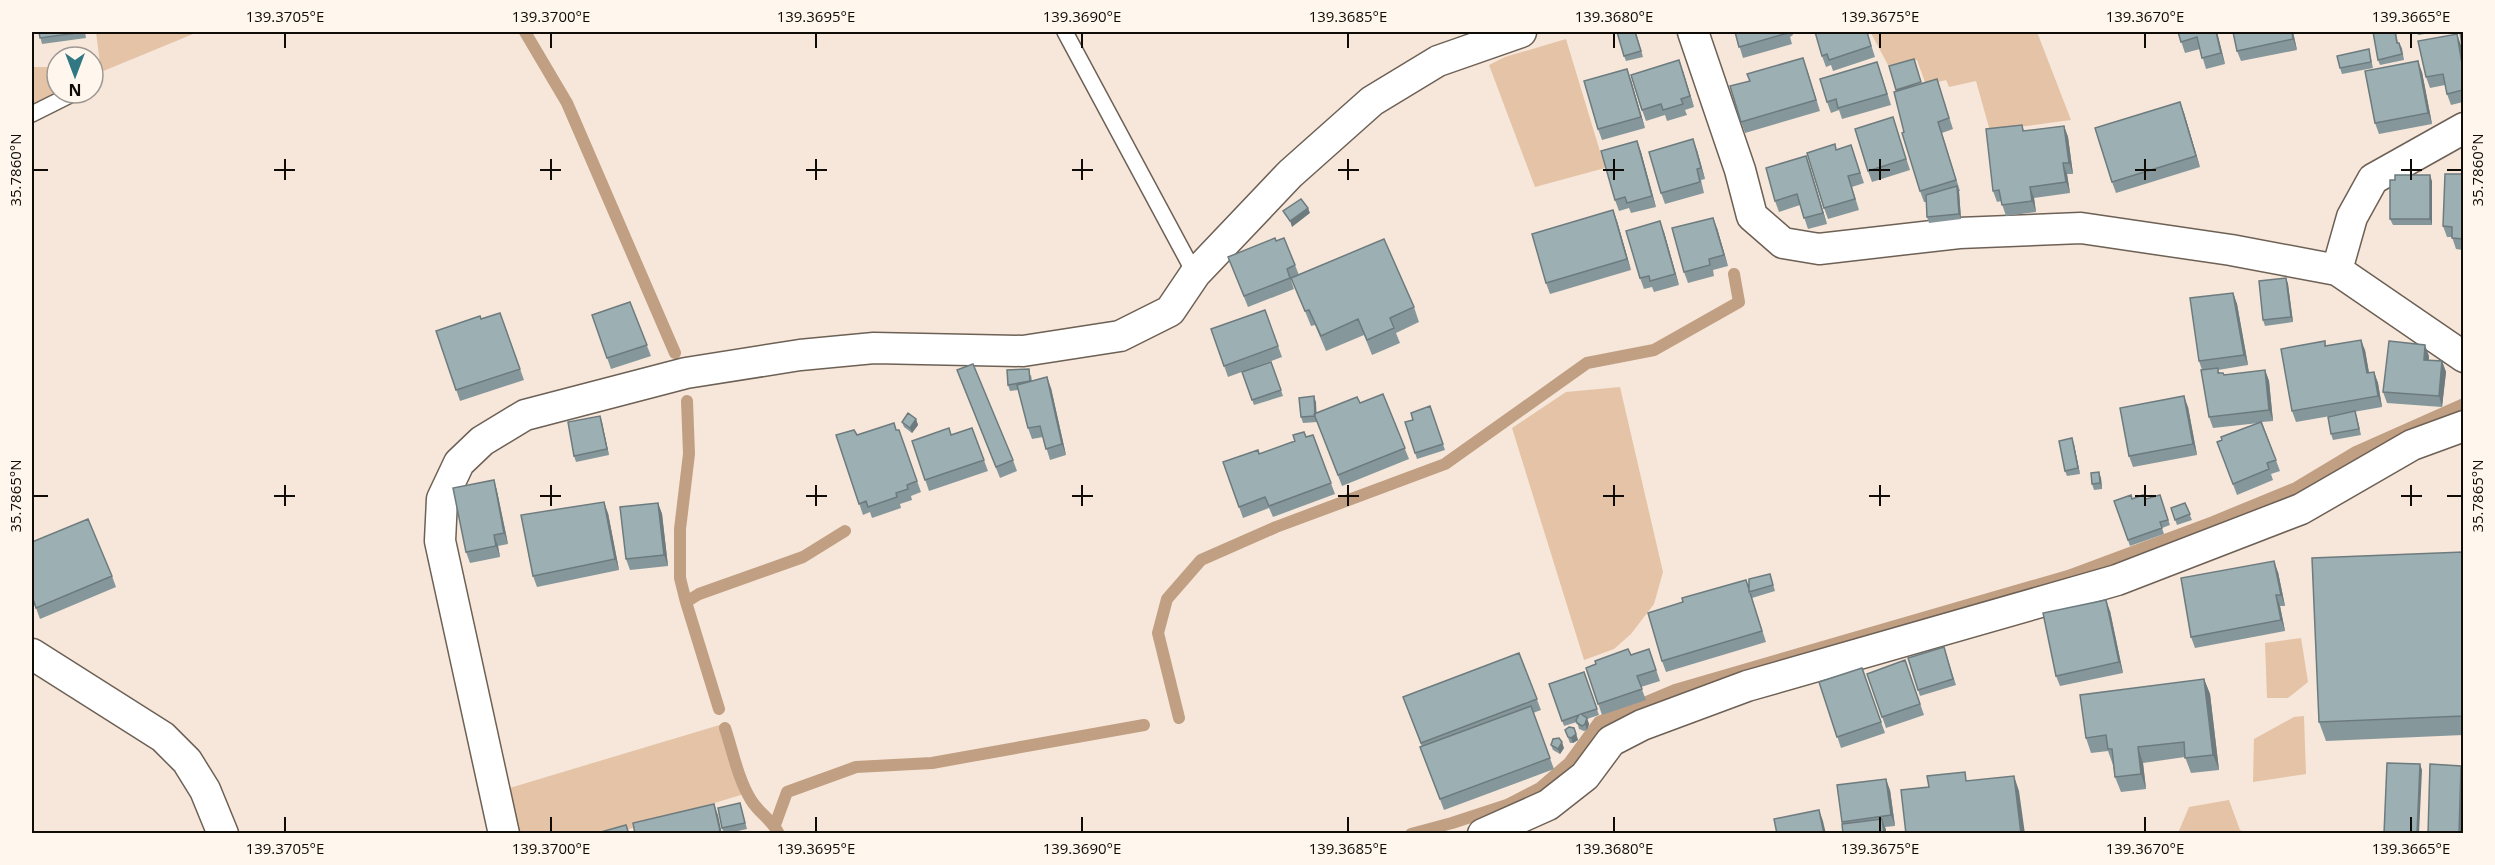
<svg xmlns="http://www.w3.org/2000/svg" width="2495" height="865" font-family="'Open Sans',sans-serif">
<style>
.green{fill:#e5c3a6}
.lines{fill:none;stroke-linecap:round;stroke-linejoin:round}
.stream{stroke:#c19f82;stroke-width:12}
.lane-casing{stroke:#6d6055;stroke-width:18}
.street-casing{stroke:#6d6055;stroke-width:33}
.lane{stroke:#fff;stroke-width:15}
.street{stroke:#fff;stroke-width:30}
.wall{fill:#86979b}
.shaded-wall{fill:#6d7b7e}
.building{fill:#9cb0b4;stroke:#6d7b7e;stroke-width:1.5}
.ticks{fill:none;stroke:#0f0b07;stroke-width:2}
.neatline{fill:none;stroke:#0f0b07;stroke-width:2}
.ticks-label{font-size:15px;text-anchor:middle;fill:#0f0b07}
</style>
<rect width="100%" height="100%" fill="#f6e7da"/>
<!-- green -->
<path class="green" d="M96,32H198L101,72Z
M1875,32H2037L2071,120L1990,131L1976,81L1949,87L1946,80L1926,85L1917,60L1889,67L1871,33Z
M1566,39L1605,168L1535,187L1489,65L1505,57Z
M32,67H57V87L50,101L32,109Z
M1620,387L1663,572L1654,604L1631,634L1614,649L1584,660L1512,428L1566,392Z
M2301,638L2308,682L2288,698H2267L2265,643Z
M2304,716L2306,774L2253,782L2254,739L2294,717Z
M723,724L744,794L616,833L514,834L506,789Z
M2229,800L2240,830L2248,833H2128H2178L2189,807Z"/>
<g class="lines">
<!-- stream -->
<path class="stream" d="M525,32L567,103L675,353
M687,401L689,454L680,529V578L686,602L719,709
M686,602L699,594L803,557L845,531
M1179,718L1158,633L1167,599L1201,560L1276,527L1445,464L1587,363L1654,350L1739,302L1734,274
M725,728C733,752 738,779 751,800C759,813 772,820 779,834
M775,825L787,792L856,767L932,763L1144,725
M1411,834L1452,823L1507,805L1540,788L1569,763L1599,722L1675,690L2068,576L2213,522L2296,488L2356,452L2464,404"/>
<!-- lane casing -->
<g class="lane-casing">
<path id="lane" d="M1065,32L1195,274
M32,114L74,93"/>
</g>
<!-- street casing -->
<g class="street-casing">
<path id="street" d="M1693,32L1740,170L1752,216L1783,243L1819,249L1959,233L2081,228L2231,250L2337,270L2464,357
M2337,270L2352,217L2373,179L2464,128
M32,654L163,737L187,761L205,790L223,834
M504,834L440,541L442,499L459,463L482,441L525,415L686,373L800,355L874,348L1023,351L1120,336L1170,311L1195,274L1290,174L1372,101L1438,61L1521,32
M1483,834L1548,805L1585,776L1611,741L1642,725L1747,686L2117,580L2301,509L2412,445L2464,426"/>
</g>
<!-- lane -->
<use href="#lane" class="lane"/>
<!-- street -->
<use href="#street" class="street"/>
</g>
<!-- wall -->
<path class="wall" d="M39,32H85L86,38L42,44Z
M1636,32L1643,57L1626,61L1624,56Z
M1735,32H1792L1793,35L1790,37L1792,44L1743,58Z
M1867,32L1875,57L1833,71L1831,65L1826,67L1822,56Z
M2178,32H2217L2225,64L2206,69L2200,49L2185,53Z
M2293,32L2297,50L2241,61L2237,51Z
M2373,32H2396L2398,43H2399L2402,48L2404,60L2380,65L2378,60Z
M2417,32H2438L2418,35Z
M2461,45L2463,60V102L2451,105L2447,94L2445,85L2430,88L2426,77Z
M2369,49L2373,68L2342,74L2340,68Z
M1807,69L1820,111L1745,133L1741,122L1750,81Z
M1683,71L1694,107L1685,110L1687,115L1667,121L1665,115L1646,121L1642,110Z
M2422,72L2432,124L2379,134L2375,123Z
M1881,73L1891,105L1842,119L1839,110L1831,113L1827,102Z
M1937,79L1953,129L1942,133L1960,191H1959L1961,219L1929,223L1927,217L1926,202H1924L1920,191L1904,132L1922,83Z
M1631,80L1645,128L1602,140L1598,129Z
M2184,113L2200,167L2116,193L2112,182Z
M1893,117L1910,170L1872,182L1868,171Z
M2022,125L2024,131L2064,126L2068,137L2073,174H2067L2070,193L2034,198L2036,212L2006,216L2001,201L1997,202L1993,191Z
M1637,141L1641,152L1656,207L1631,213L1629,208L1619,211L1615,200Z
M1851,145L1864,183L1852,187L1859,210L1828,219L1824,208Z
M1697,150L1705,179L1701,180L1704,193L1665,204L1661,193Z
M1806,156L1827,224L1808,229L1800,205L1779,212L1775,201Z
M2463,174V250L2456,249L2452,237H2447L2443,226Z
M2432,181V225H2393L2390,219Z
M1617,221L1631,270L1550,294L1546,283Z
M1717,228L1728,266L1713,270L1714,276L1688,283L1684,272Z
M1664,232L1679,285L1654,292L1652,287L1644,289L1640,278Z
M1276,241L1295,265L1299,275L1414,307L1419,322L1396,333L1400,343L1372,355L1364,335L1326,351L1315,325L1311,326L1292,279L1291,280L1294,289L1248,307L1228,257Z
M2286,278L2288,284L2293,322L2265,326L2263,320Z
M2233,293L2237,304L2248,365L2218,370L2220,373L2224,375L2265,370L2269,381L2273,421L2262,422L2280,471L2271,474L2273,480L2237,495L2217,442L2259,423L2213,428L2209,417L2202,370L2199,361Z
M630,302L651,356L611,369L592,315Z
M1265,310L1282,357L1228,377L1211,329Z
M500,313L524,380L460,401L436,331L481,319Z
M2325,341L2326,346L2365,350L2369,373L2374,372L2378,383L2382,407L2296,422L2292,411Z
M2429,356V360L2442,361L2446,372L2442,407L2387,403L2383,392Z
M1271,362L1283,396L1254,405L1242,372Z
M1031,375L1032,381L1051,388L1066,455L1050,460L1043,437L1032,439L1028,428L1018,390L1010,391L1008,385Z
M961,381L1013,460L1017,471L1000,478Z
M1383,394L1409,459L1342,486L1317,422L1303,423L1301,417L1316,402V413L1360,403Z
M1430,406L1445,450L1417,459L1405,422L1413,420Z
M2188,407L2197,455L2133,467L2129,456Z
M2355,411L2357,417L2361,435L2333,440L2331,434Z
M600,416L609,455L576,462L574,456Z
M916,419L918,425L912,433L904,427L902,422Z
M972,428L988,471L929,491L912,441L951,435Z
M899,430L921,492L911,496L912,500L900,504L901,508L872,518L870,512L863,515L836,435H857Z
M1313,435L1335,494L1273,517L1269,508L1243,518L1223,462L1259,454Z
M2074,444L2080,474L2067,476L2065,471Z
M2101,478L2102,489L2094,490L2092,484Z
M494,480L497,491L508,544L498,546L500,557L470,563L466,552Z
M2160,495L2170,525L2162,528L2164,534L2130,546L2114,501L2132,499H2146Z
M658,503L662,514L668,566L630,570L626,559Z
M2185,503L2192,520L2177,525L2171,508Z
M608,513L619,570L537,587L533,576Z
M32,542L112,576L116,587L40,619L32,597Z
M2463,552V735L2326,741L2319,722Z
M2278,572L2285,606H2280L2285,631L2195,648L2191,637Z
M1770,574L1775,591L1752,598L1766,642L1666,672L1662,661Z
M2110,611L2123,673L2060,686L2056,676Z
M1944,647L1956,685L1920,696L1908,658Z
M1649,649L1660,681L1641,687L1646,700L1602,715L1586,668Z
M1519,653L1541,710L1533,713L1554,769L1444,810L1420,747H1422L1403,697Z
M1905,660L1924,715L1886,728L1867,674Z
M1862,668L1885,733L1841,748L1819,682Z
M1584,672L1599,715L1587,719L1589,724L1587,730L1584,731L1579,729L1577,722L1564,726L1549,684Z
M2204,679L2210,694L2219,770L2191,773L2185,757L2143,763L2146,789L2121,792L2115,777L2113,765L2108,751L2091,753L2086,738Z
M1565,730L1576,733L1578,740L1573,743H1570Z
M1551,745L1564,748L1560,754L1553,750Z
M1890,790L1895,826L1885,827L1886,830L1842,824V822Z
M740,803L747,829L724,834L722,828Z"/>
<!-- shaded-wall -->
<path class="shaded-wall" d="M2216,32H2217L2225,64L2221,53Z
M2292,32H2293L2297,50L2293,39Z
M2457,34L2461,45L2463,60V70Z
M1679,60L1683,71L1694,107L1690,96Z
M2418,61L2422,72L2432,124L2428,113Z
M1627,69L1631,80L1645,128L1641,117Z
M2180,102L2184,113L2200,167L2196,156Z
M2064,126L2068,137L2073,174L2069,163Z
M1693,139L1697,150L1705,179L1701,168Z
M1637,141L1641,152L1656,207L1652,196Z
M1806,156L1810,167L1827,224L1823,213Z
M2063,163L2067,174L2070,193L2066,182Z
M2430,175L2432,181V225L2430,219Z
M1957,186L1959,191L1961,219L1959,214Z
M2030,187L2034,198L2036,212L2032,201Z
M1308,208L1310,213L1292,227L1290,221Z
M1613,210L1617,221L1631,270L1627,259Z
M1713,218L1717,228L1728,266L1724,255Z
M1660,221L1664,232L1679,285L1675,274Z
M2286,278L2288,284L2293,322L2291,317Z
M2233,293L2237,304L2248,365L2244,355Z
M2361,340L2365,350L2371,384L2367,373Z
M2425,345L2429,356L2428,371L2424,360Z
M2442,361L2446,372L2442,407L2439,396Z
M2265,370L2269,381L2273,421L2269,410Z
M2374,372L2378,383L2382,407L2378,396Z
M1047,377L1051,388L1066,455L1062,444Z
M1314,396L1316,402L1317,422L1315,416Z
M2184,396L2188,407L2197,455L2193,444Z
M600,416L602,422L609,455L607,449Z
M916,419L918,425L912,433L910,428Z
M2072,438L2074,444L2080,474L2078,468Z
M2099,472L2101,478L2102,489L2100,483Z
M494,480L497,491L508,544L504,533Z
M604,502L608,513L619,570L615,559Z
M658,503L662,514L668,566L664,555Z
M494,535L498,546L500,557L496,546Z
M2274,561L2278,572L2285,606L2281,595Z
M2276,595L2280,606L2285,631L2281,620Z
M2106,600L2110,611L2123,673L2119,662Z
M2204,679L2210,694L2219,770L2213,755Z
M1587,718L1589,724L1587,730L1585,724Z
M1574,728L1578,740L1573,743L1571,738Z
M1562,742L1564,748L1560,754L1558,749Z
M2138,747L2143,763L2146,789L2141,774Z
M2420,764L2422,770L2419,834H2417Z
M2461,766L2463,771L2462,834H2459Z
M2014,776L2019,791L2025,834H2021Z
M1886,779L1890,790L1895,826L1891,815Z
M714,804L718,815L722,834H721L720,831Z
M1819,810L1823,821L1826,834H1824Z
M1882,819L1886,830V834H1884Z"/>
<!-- building -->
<path class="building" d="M39,32H84L40,38Z
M1617,32H1635L1641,51L1624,56Z
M1735,32H1788V33L1739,47Z
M1815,32H1867L1871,46L1829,60L1827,54L1822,56Z
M2178,32H2216L2221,53L2202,58L2197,37L2181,42Z
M2233,32H2292L2293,39L2237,51Z
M2373,32H2395L2397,43H2399L2402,54L2378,60Z
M2460,32H2463V53Z
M2457,34L2463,70V90L2447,94L2443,74L2426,77L2418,41Z
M2369,49L2371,62L2340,68L2337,56Z
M1803,58L1816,100L1741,122L1730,86L1750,81L1747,74Z
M1914,59L1921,82L1896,90L1889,66Z
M1679,60L1690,96L1681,99L1683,104L1663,110L1661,104L1642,110L1631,75Z
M2418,61L2428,113L2375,123L2365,71Z
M1877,62L1887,94L1838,108L1836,99L1827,102L1820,79Z
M1627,69L1641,117L1598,129L1584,81Z
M1937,79L1949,118L1938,122L1956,180L1920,191L1902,133L1904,132L1894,92Z
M2180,102L2196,156L2112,182L2095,128Z
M1893,117L1906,159L1868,171L1855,129Z
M2022,125L2023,131L2064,126L2069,163H2063L2066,182L2030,187L2032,201L2002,205L1999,190L1993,191L1986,129Z
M1693,139L1701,168L1697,169L1700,182L1661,193L1649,152Z
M1637,141L1652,196L1627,203L1625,197L1615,200L1601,151Z
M1835,144L1836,150L1851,145L1860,173L1848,176L1855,199L1824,208L1807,153Z
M1806,156L1823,213L1804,218L1797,194L1775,201L1766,168Z
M2445,174H2463V239L2452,238V227L2443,226Z
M2395,175H2430V219H2390V180H2395Z
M1957,186L1959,214L1927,217L1926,195Z
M1301,199L1308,208L1290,221L1283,211Z
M1613,210L1627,259L1546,283L1532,234Z
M1713,218L1724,255L1709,259L1710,265L1684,272L1672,228Z
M1660,221L1675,274L1650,281L1649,276L1640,278L1626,231Z
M1275,238L1276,241L1284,238L1295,265L1287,269L1290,278L1244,296L1228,257Z
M1384,239L1414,307L1390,318L1394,328L1367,340L1358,319L1321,336L1309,310L1305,311L1291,278Z
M2286,278L2291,317L2263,320L2259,281Z
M2233,293L2244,355L2199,361L2190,298Z
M630,302L647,345L607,358L592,315Z
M1265,310L1278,346L1224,366L1211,329Z
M500,313L520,369L456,390L436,331L480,316L481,319Z
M2361,340L2367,373L2374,372L2378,396L2292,411L2281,349L2325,341V346Z
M2389,341L2425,345L2424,360L2442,361L2439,396L2383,392Z
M1271,362L1281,390L1252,400L1242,372Z
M973,364L1013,460L996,467L957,370Z
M2218,368V373H2223L2224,375L2265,370L2269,410L2209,417L2201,370Z
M1029,369L1030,381L1008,385L1007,370Z
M1047,377L1062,444L1046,449L1040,426L1028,428L1017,385Z
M1383,394L1405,448L1338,475L1314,414L1357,397L1360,403Z
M1314,396L1315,416L1301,417L1299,398Z
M2184,396L2193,444L2129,456L2120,408Z
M1430,406L1443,444L1415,453L1405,422L1413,420L1411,413Z
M2355,411L2359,429L2331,434L2328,417Z
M908,413L916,419L910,428L902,422Z
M600,416L607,449L574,456L568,422Z
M2261,422L2276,460L2267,463L2269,469L2233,484L2217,442L2222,440L2221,437Z
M894,423L896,430H899L917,481L907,485L908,489L896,493L897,497L868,507L866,501L859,504L836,435L854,430L857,435Z
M949,428L951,435L972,428L984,460L925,480L912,441Z
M1304,432L1306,437L1313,435L1331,483L1269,506L1265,497L1239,507L1223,462L1258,450L1259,454L1295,441L1293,435Z
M2072,438L2078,468L2065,471L2059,441Z
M2099,472L2100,483L2092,484L2091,473Z
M494,480L504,533L494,535L496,546L466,552L453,488Z
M2131,495L2132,499L2143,495L2146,499L2160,495L2168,520L2160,522L2162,528L2128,540L2114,501Z
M604,502L615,559L533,576L521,515Z
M658,503L664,555L626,559L620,507Z
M2185,503L2190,514L2175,520L2171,508Z
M88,519L112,576L36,608L32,596V542Z
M2463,552V716L2319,722L2312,558Z
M2274,561L2281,595H2276L2281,620L2191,637L2181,578Z
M1770,574L1773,585L1749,592V579Z
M1746,580L1762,631L1662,661L1648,613L1683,602L1682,598Z
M2106,600L2119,662L2056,676L2043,613Z
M1944,647L1953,679L1918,690L1908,658Z
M1628,649L1631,655L1649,649L1656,670L1637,676L1642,689L1598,704L1586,668L1596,664L1595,661Z
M1519,653L1537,699L1421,743L1403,697Z
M1905,660L1920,704L1882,717L1867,674Z
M1862,668L1881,722L1837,737L1819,682Z
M1584,672L1597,709L1581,714L1587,718L1585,724L1582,726L1577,723L1576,720L1579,715L1562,721L1549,684Z
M2204,679L2213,755L2185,758L2184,742L2138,747L2141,774L2115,777L2112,749H2108L2106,735L2086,738L2080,695Z
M1531,706L1550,758L1440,799L1420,747Z
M1569,727L1574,728L1576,734L1571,738L1568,737L1565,730Z
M1559,738L1562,742L1558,749L1551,745L1553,739Z
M2387,763L2420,764L2417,834H2384Z
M2430,764L2461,766L2459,834H2428Z
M1965,772L1966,781L2014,776L2021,834H1906L1901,790L1929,787L1927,776Z
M1886,779L1891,815L1842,822L1837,785Z
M740,803L745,823L722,828L718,808Z
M714,804L720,831L712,834H635L633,823Z
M1819,810L1824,834H1777L1774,819Z
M1882,819L1884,834H1843L1842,824Z
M626,825L629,834H597V833Z"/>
<!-- ticks -->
<path class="ticks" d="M285,33V48M551,33V48M816,33V48M1082,33V48M1348,33V48M1614,33V48M1880,33V48M2145,33V48M2411,33V48M285,159V180M551,159V180M816,159V180M1082,159V180M1348,159V180M1614,159V180M1880,159V180M2145,159V180M2411,159V180M33,170H48M274,170H295M540,170H561M806,170H827M1072,170H1093M1338,170H1359M1603,170H1624M1869,170H1890M2135,170H2156M2401,170H2422M2447,170H2462M285,485V506M551,485V506M816,485V506M1082,485V506M1348,485V506M1614,485V506M1880,485V506M2145,485V506M2411,485V506M33,496H48M274,496H295M540,496H561M806,496H827M1072,496H1093M1338,496H1359M1603,496H1624M1869,496H1890M2135,496H2156M2401,496H2422M2447,496H2462M285,817V832M551,817V832M816,817V832M1082,817V832M1348,817V832M1614,817V832M1880,817V832M2145,817V832M2411,817V832"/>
<!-- border -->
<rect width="2495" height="865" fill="none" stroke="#fff6ee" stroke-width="66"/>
<!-- north arrow -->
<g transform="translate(75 75) rotate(180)"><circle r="28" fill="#fff6ee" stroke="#9f9892" stroke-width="1.5"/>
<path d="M0-4.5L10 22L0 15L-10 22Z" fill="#327884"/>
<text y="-9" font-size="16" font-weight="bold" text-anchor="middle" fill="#0f0b07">N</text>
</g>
<rect x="33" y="33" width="2429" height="799" class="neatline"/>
<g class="ticks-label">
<text x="285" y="22">139.3705°E</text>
<text x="551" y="22">139.3700°E</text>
<text x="816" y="22">139.3695°E</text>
<text x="1082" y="22">139.3690°E</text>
<text x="1348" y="22">139.3685°E</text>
<text x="1614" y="22">139.3680°E</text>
<text x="1880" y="22">139.3675°E</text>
<text x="2145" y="22">139.3670°E</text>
<text x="2411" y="22">139.3665°E</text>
<text transform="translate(2478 170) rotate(-90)" y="5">35.7860°N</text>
<text transform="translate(16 170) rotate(-90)" y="5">35.7860°N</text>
<text transform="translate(2478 496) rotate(-90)" y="5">35.7865°N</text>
<text transform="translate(16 496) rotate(-90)" y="5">35.7865°N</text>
<text x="285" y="854">139.3705°E</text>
<text x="551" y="854">139.3700°E</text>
<text x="816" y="854">139.3695°E</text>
<text x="1082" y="854">139.3690°E</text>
<text x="1348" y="854">139.3685°E</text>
<text x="1614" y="854">139.3680°E</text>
<text x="1880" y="854">139.3675°E</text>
<text x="2145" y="854">139.3670°E</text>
<text x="2411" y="854">139.3665°E</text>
</g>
</svg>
